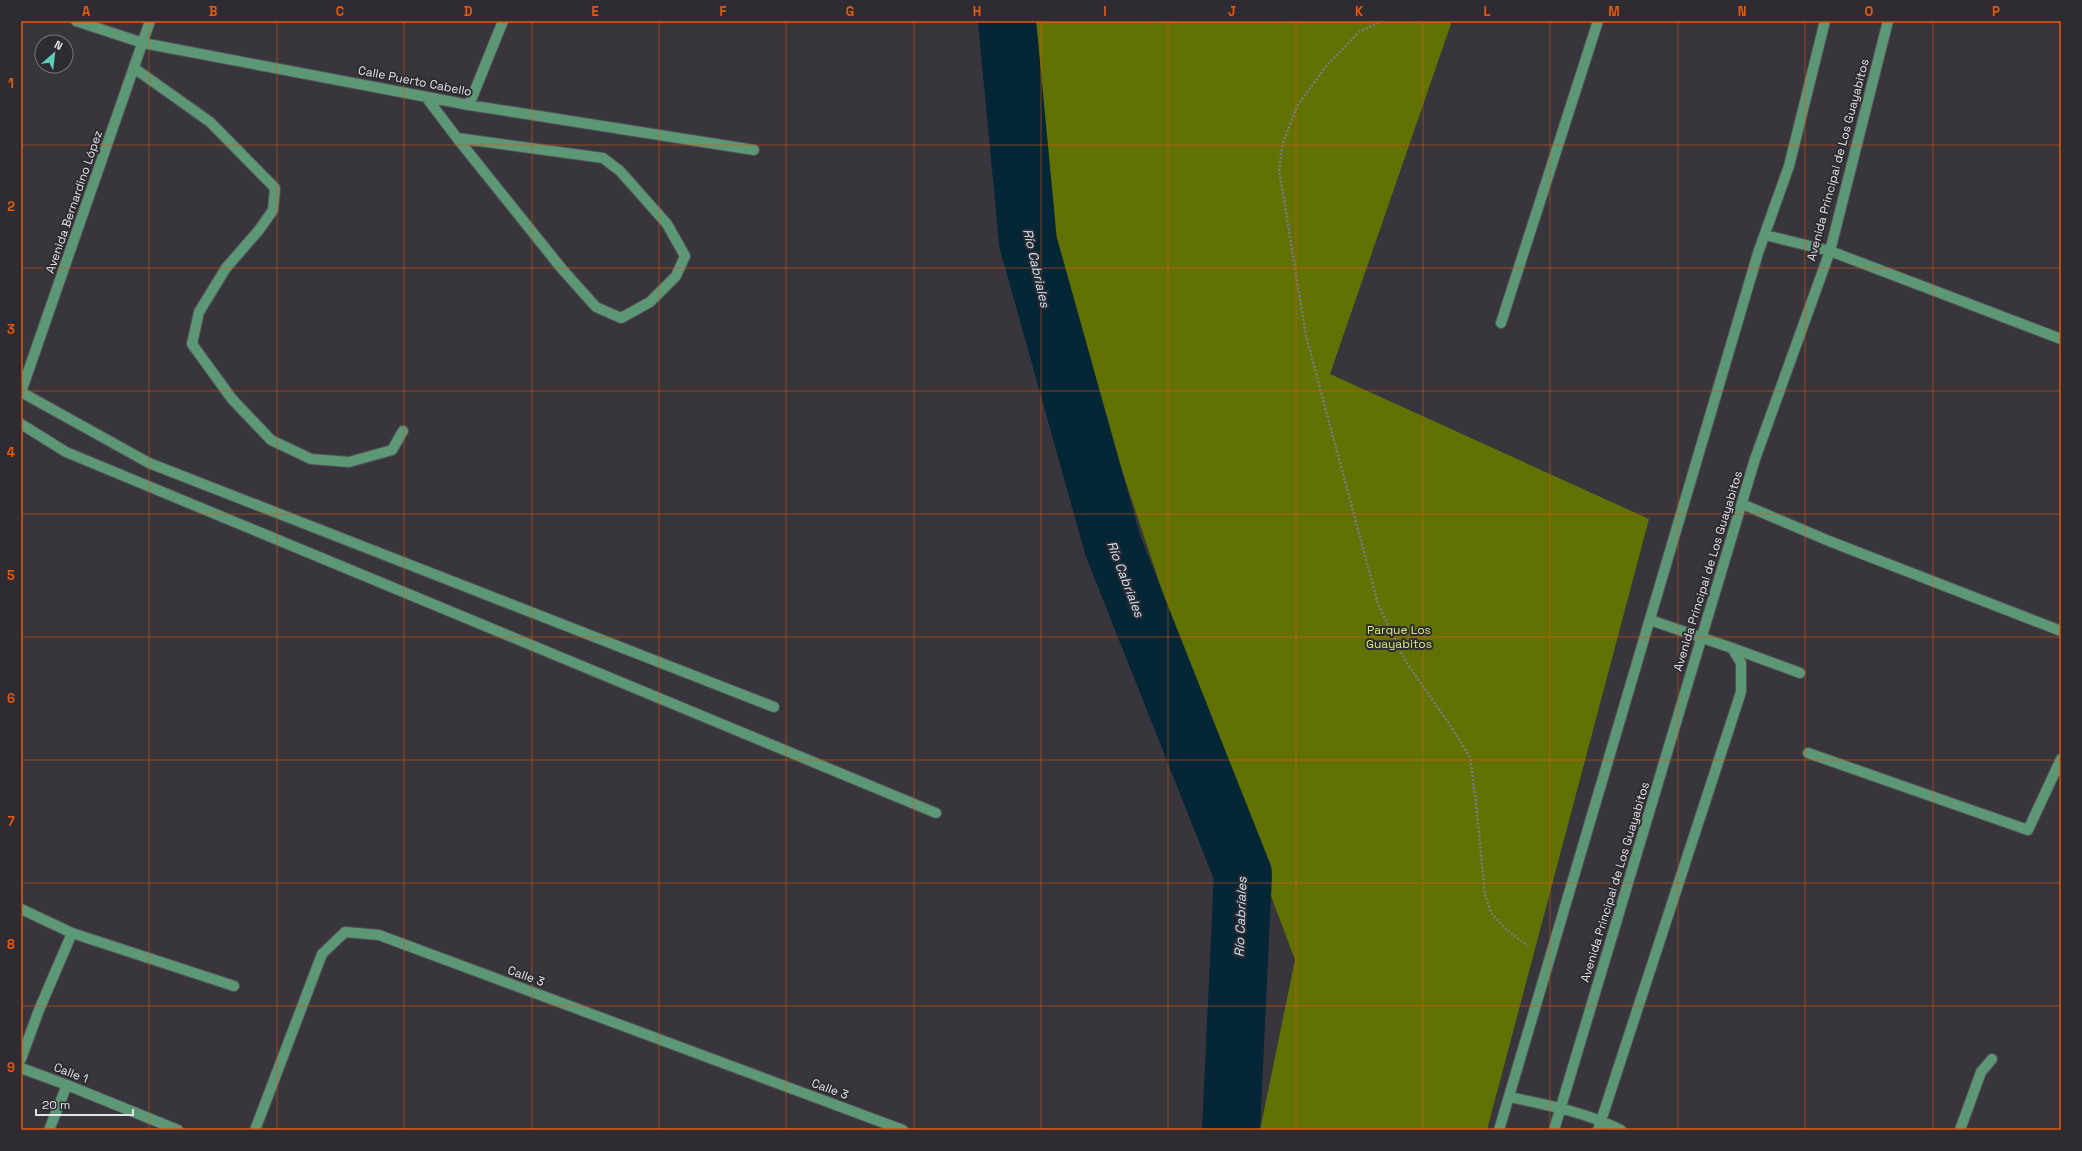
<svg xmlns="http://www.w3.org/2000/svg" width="2082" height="1151" font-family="'Space Grotesk',sans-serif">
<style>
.forest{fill:#617104}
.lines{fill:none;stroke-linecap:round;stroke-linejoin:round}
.river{stroke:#042636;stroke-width:58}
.minor-casing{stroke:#545257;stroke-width:12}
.path{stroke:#7c7b80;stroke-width:2.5;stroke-dasharray:2 2;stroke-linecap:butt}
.minor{stroke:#5c9776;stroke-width:10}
.grid{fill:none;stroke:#e8590c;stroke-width:1;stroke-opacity:0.55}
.labels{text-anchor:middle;stroke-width:4;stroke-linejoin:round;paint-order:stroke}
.street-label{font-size:12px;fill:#e4e3e7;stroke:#2e2c32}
.park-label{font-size:12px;fill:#d4ed73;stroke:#2e2c32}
.water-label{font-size:13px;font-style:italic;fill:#cfe5f3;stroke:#2e2c32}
.neatline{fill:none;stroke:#e8590c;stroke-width:1.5}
.grid-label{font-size:13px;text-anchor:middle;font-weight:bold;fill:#e8590c}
</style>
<rect width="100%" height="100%" fill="#38363c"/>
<!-- forest -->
<path class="forest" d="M1030,21H1452L1330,374L1649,519L1487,1130H1260L1295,960L1208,728L1059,282Z"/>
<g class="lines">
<!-- river -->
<path class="river" d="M1007,21L1028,242L1113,546L1243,874L1231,1130"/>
<!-- minor casing -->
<g class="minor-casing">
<path id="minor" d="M76,21L143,43L469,105L754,150
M134,68L210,122L275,188L273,210L259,230L226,268L199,312L192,344L232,399L271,440L311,459L349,462L392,450L403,431
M426,97L457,138L562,269L596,307L621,318L650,302L676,276L685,256L667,224L620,171L603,158L457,138
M469,105L503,21
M1765,235L1830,251L2061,339
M1501,323L1598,21
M21,392L149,463L774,707
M21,392L150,21
M21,424L66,452L936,813
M1742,504L1829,541L2061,631
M1732,648L1800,673
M1808,753L2028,830L2061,759
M21,909L72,933L234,986
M21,1059L39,1010L72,933
M21,1068L67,1085L178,1130
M1509,1097C1548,1105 1585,1112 1621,1130
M49,1130L67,1085
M255,1130L322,954L345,932L379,935L903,1130
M1499,1130L1758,253L1789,166L1825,21
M1554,1130L1755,459L1830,251L1888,21
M1598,1130L1741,692V663L1732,648L1650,620
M1960,1130L1981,1072L1992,1059"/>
</g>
<!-- path -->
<path class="path" d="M1382,21L1359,32L1327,65L1297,106L1283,143L1279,169L1306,336L1378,604L1406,662L1448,722L1470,757L1476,802L1485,895L1491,913L1508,931L1528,946"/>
<!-- minor -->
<use href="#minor" class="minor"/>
</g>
<!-- grid -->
<path class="grid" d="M149,21V1130M277,21V1130M404,21V1130M532,21V1130M659,21V1130M786,21V1130M914,21V1130M1041,21V1130M1168,21V1130M1296,21V1130M1423,21V1130M1550,21V1130M1678,21V1130M1805,21V1130M1933,21V1130M21,145H2061M21,268H2061M21,391H2061M21,514H2061M21,637H2061M21,760H2061M21,883H2061M21,1006H2061"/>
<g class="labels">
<!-- street labels -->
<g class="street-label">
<text transform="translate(415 81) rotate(11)" y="4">Calle Puerto Cabello</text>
<text transform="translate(1838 160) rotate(-75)" y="4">Avenida Principal de Los Guayabitos</text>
<text transform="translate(74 202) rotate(-71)" y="4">Avenida Bernardino López</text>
<text transform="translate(1708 571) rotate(-73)" y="4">Avenida Principal de Los Guayabitos</text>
<text transform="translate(1615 882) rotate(-73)" y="4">Avenida Principal de Los Guayabitos</text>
<text transform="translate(526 976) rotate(20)" y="4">Calle 3</text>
<text transform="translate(71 1073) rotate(21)" y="4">Calle 1</text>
<text transform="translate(830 1089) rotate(20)" y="4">Calle 3</text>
</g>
<!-- park labels -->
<g class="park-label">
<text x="1399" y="634">Parque Los<tspan x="1399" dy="14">Guayabitos</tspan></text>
</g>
<!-- water labels -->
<g class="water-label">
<text transform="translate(1037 268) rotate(77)" y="5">Río Cabriales</text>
<text transform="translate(1126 579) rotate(69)" y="5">Río Cabriales</text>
<text transform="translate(1240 917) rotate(-88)" y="5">Río Cabriales</text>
</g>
</g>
<!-- border -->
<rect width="2082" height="1151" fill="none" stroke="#2e2c32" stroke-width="44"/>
<!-- north arrow -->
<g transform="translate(54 54) rotate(28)"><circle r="19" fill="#2e2c32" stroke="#77757a"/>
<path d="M0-3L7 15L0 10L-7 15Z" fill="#5cceba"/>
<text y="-6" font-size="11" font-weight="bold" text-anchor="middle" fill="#e4e3e7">N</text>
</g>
<!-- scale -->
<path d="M36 1109v6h97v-6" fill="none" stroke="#e4e3e7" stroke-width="2"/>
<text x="42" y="1109" font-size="12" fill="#e4e3e7" stroke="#2e2c32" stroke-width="3" paint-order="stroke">20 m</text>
<rect x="22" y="22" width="2038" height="1107" class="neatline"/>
<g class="grid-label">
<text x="86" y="16">A</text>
<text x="213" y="16">B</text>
<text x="340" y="16">C</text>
<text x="468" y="16">D</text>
<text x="595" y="16">E</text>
<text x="723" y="16">F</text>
<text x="850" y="16">G</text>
<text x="977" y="16">H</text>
<text x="1105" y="16">I</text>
<text x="1232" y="16">J</text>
<text x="1359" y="16">K</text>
<text x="1487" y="16">L</text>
<text x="1614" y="16">M</text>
<text x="1742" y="16">N</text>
<text x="1869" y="16">O</text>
<text x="1996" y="16">P</text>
<text x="11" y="88">1</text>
<text x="11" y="211">2</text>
<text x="11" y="334">3</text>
<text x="11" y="457">4</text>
<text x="11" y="580">5</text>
<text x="11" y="703">6</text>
<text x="11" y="826">7</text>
<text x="11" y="949">8</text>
<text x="11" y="1072">9</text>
</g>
</svg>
